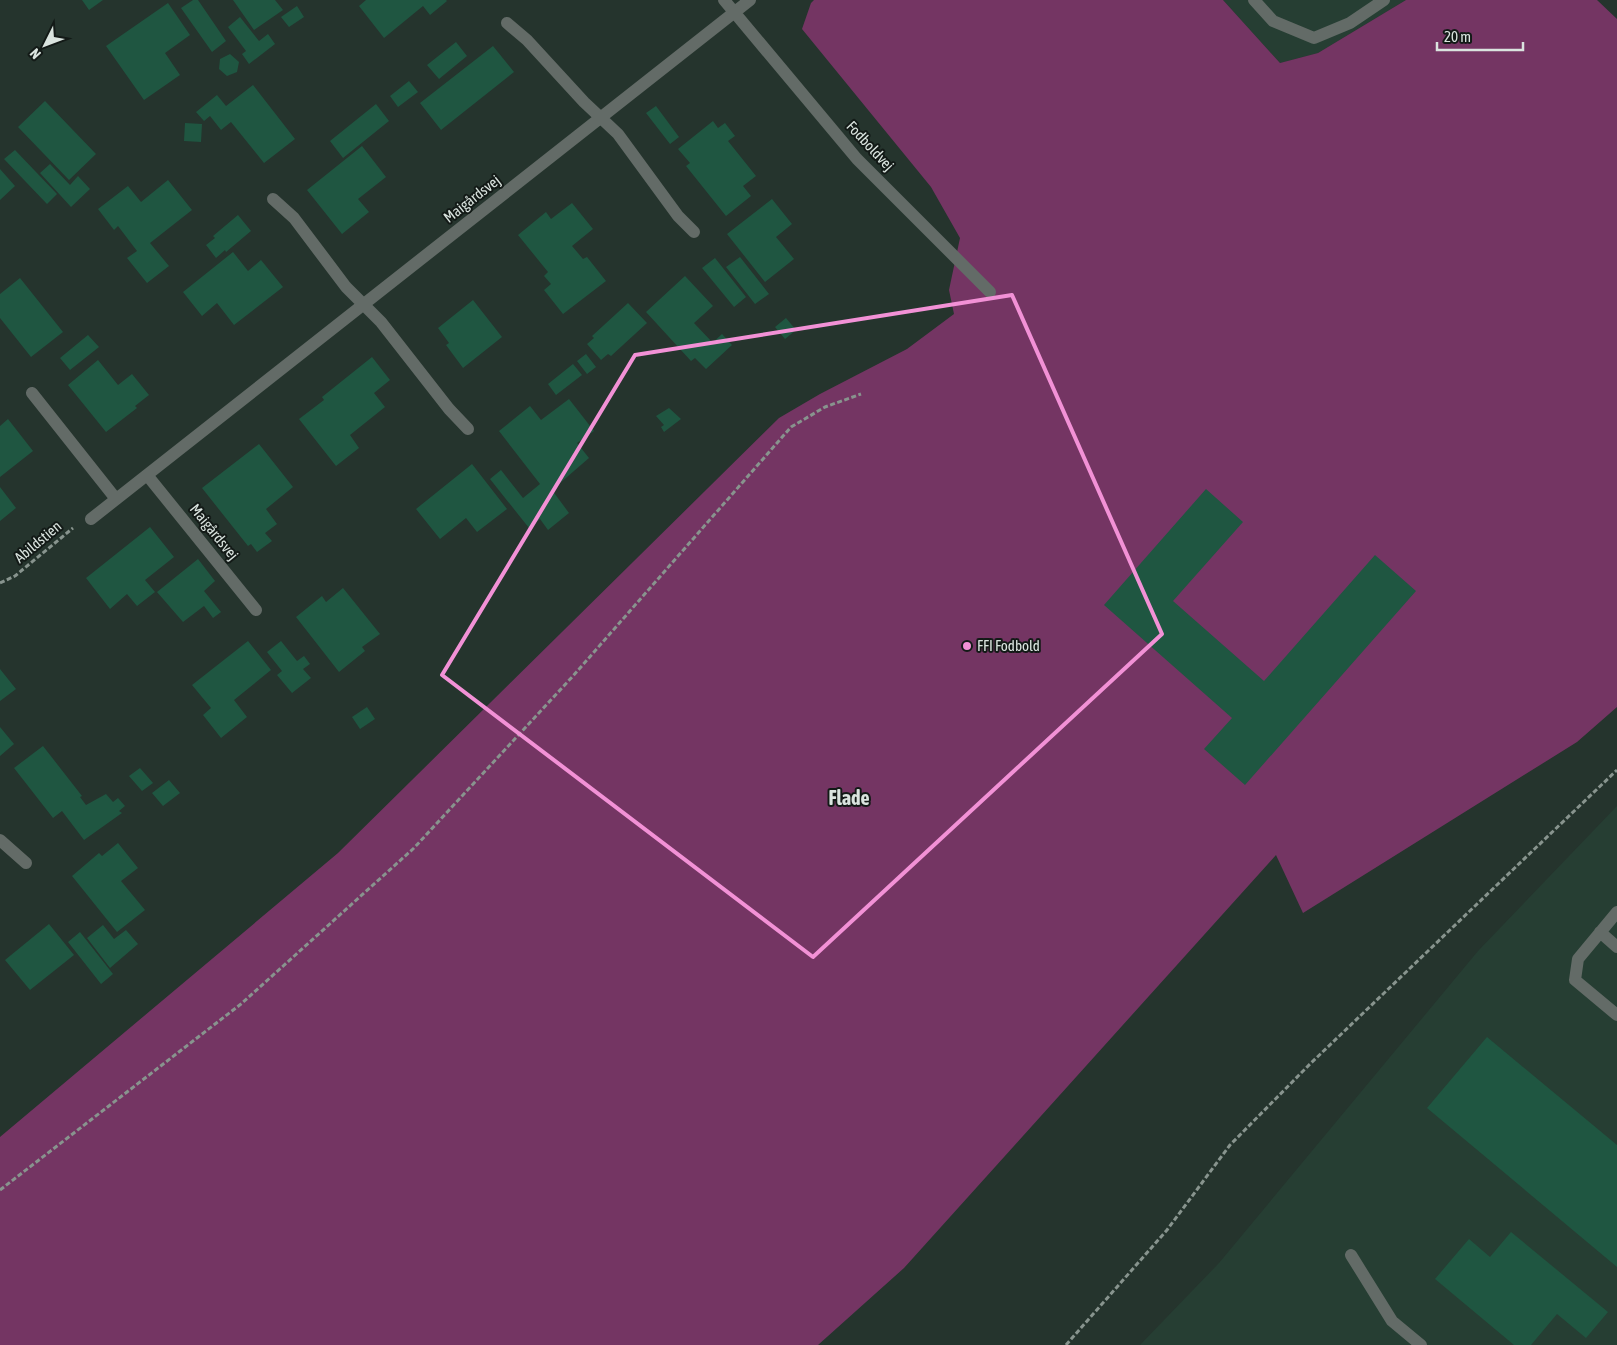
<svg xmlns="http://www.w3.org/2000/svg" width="1617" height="1345" font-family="'Asap Condensed',sans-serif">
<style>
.built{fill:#263e33}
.green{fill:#743563}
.building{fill:#1f5641}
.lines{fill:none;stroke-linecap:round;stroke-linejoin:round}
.path{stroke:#88948e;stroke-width:3;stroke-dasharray:5 2.5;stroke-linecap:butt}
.minor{stroke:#636b67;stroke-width:12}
.marked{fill:none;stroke:#f291d6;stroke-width:4;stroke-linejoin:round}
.poi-dot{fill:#f291d6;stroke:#131a17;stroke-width:2}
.labels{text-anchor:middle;stroke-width:4;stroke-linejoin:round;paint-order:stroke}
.street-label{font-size:15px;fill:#dae4df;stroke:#131a17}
.poi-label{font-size:15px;fill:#dae4df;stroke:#131a17;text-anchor:start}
.district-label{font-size:20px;font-weight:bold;fill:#dae4df;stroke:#131a17}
</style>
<rect width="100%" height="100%" fill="#25342d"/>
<!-- built -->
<path class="built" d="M1223,0H1406L1318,53L1280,63Z
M1617,806V1345H1140L1219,1263L1478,951Z"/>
<!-- green -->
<path class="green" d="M814,0H1223L1280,63L1318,53L1406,0H1597L1617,19V707L1577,742L1303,913L1276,855L904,1268L818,1345H0V1137L338,853L779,418L820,394L907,349L954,314L949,290L960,238L931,187L802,29L811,3Z"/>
<!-- building -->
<path class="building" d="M82,0H103L89,10Z
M193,0H198L226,41L212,52L181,8Z
M233,0H275L283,10L254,30Z
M366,0H446L447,1L430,15L423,6L384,38L359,6Z
M168,3L190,35L165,53L180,75L144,100L106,46Z
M297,6L304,17L289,27L281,17Z
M240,17L259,41L268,34L275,44L249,64L242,54L246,51L228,27Z
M456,42L467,56L439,79L427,65Z
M493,46L514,72L441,130L420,103Z
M230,54L239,62L237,72L227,76L219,69L220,59Z
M409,81L418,92L398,107L390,96Z
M253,85L295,139L264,163L231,122L221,130L210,116L204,121L196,112L217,95L226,106Z
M45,101L96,154L69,180L18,127Z
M376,104L389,121L343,158L330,141Z
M656,106L679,137L670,144L646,113Z
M713,121L718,128L725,123L735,136L728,141L756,176L743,186L751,196L726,216L686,166L690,163L678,149Z
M185,123L202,124L201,142L184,141Z
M362,146L386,177L358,199L369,212L342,234L307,190Z
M15,150L57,194L47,204L4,159Z
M50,164L70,185L78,176L90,189L71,207L40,173Z
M0,169L15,186L0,200Z
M168,180L192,210L150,243L169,266L147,283L127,258L137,251L118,226L114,230L98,209L128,186L141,202Z
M772,199L792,224L776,237L794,259L765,282L727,234Z
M572,203L593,229L572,246L583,259L587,257L606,281L563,314L544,290L551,284L544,276L548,272L518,235L546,212L551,219Z
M238,215L251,231L226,252L225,250L216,258L206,245L215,238L213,236Z
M233,252L248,271L261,260L283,287L234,325L217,303L202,316L183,292Z
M740,257L769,294L755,304L726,267Z
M715,258L746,297L734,307L702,268Z
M685,276L713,306L694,323L712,342L710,345L722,334L732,345L706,369L695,358L691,361L646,312Z
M20,278L63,332L31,357L0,318V294Z
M473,300L502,337L463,368L446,345L449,343L438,328Z
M628,303L647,323L611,356L608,354L601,360L587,344L594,338L592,336Z
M786,318L796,330L785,339L775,327Z
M88,335L99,347L70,370L60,358Z
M586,354L596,367L587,374L577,361Z
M372,357L390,380L374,393L385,407L350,435L359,448L336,466L299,419L324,400L322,397Z
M98,360L118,385L132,374L149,395L135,406L137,408L106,432L68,385Z
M573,364L582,375L556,395L548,384Z
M569,399L594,431L577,443L589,458L552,490L569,513L548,530L540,519L529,528L490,479L501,470L523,498L540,484L499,431L530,406L541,420Z
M669,408L681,419L664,432L661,427L664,425L656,416Z
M8,419L33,451L0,477V426Z
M259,444L293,487L266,509L277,524L265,533L272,541L257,552L251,544L248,546L202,488Z
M472,464L507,509L477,532L466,518L440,539L416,509Z
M0,487L16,508L0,521Z
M1206,489L1243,522L1173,601L1264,681L1375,555L1416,591L1245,785L1204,749L1232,718L1104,605Z
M150,527L174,557L145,580L155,592L137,606L127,594L110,609L86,578Z
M198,559L215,581L204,591L221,612L213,618L204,606L183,622L157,592Z
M343,588L380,634L362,647L365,651L339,672L296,617L322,596L326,602Z
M248,641L271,670L234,700L247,717L221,738L203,715L211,708L192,685Z
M281,641L297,661L304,656L310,664L303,669L311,678L292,693L277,675L282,671L267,652Z
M0,669L16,689L0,701Z
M367,707L375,719L360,729L352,717Z
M0,727L14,744L0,756Z
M43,746L82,796L80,797L86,805L106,794L113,802L118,798L125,806L119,811L122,813L84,840L62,811L53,818L14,768Z
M140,768L153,783L142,791L129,776Z
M169,780L180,793L163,806L152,793Z
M118,843L138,868L121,881L145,910L117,932L72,876L99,853L102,856Z
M49,924L74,955L30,990L5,960Z
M103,925L114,939L126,930L138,944L110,968L87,938Z
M80,932L113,974L101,984L68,942Z
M1487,1037L1617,1145V1267L1427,1108Z
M1511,1232L1608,1312L1586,1338L1557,1314L1531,1345H1514L1435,1279L1469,1239L1490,1257Z"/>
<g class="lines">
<!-- path -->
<path class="path" d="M0,583L15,576L73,528
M0,1190L241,1004L414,848L573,676L791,427L825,407L861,394
M1066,1345L1167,1230L1230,1145L1310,1064L1617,770"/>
<!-- minor -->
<path class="minor" d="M724,0L857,159L990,292
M1254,0L1273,21L1314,38L1350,23L1384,0
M507,23L527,40L584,102L618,134L678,216L694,232
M273,199L294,218L346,287L381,322L449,409L468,429
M32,393L116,499
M147,475L256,610
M91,519L750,0
M0,840L26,863
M1617,912L1578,959L1575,980L1617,1015
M1600,932L1617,947
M1351,1255L1392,1321L1421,1345"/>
</g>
<!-- marked area -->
<path class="marked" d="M1012,295L1162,634L813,957L442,675L635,355Z"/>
<!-- markers -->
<circle class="poi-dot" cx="967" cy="646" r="5"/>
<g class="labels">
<!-- street labels -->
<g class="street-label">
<text transform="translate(870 146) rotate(47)" y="5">Fodboldvej</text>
<text transform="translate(472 199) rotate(-38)" y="5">Maigårdsvej</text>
<text transform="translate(214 532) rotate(51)" y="5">Maigårdsvej</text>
<text transform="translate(38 542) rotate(-40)" y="5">Abildstien</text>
</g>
<!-- poi labels -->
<g class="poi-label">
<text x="977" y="651">FFI Fodbold</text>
</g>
<!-- district labels -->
<g class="district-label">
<text x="849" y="805">Flade</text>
</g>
</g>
<!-- north arrow -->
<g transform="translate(45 45) rotate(228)" stroke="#131a17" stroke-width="4" paint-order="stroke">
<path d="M0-4L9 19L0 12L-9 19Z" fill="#dae4df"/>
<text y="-8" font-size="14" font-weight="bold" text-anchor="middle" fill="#dae4df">N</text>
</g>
<!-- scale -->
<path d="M1437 42v8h86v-8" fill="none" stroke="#dae4df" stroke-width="2.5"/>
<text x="1444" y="42" font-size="15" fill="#dae4df" stroke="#131a17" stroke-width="4" paint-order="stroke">20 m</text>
</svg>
